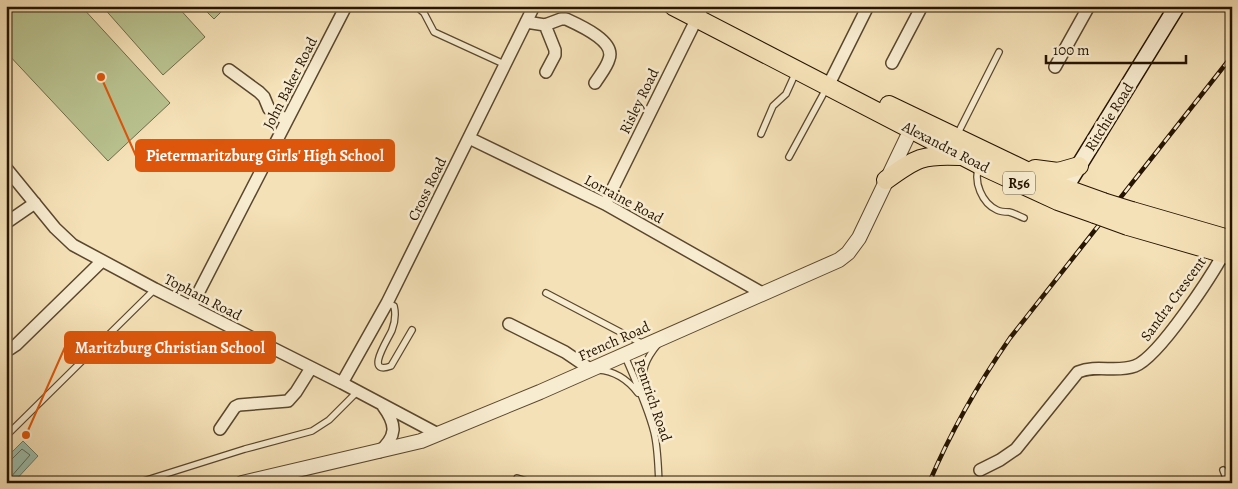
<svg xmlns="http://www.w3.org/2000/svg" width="1238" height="489" font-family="Alegreya,serif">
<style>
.green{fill:#b9c390;stroke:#6f6c48}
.water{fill:#9cbeac;stroke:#6c7a67}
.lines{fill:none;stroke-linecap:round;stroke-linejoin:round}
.shore{stroke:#606956;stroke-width:1}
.service-casing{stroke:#59472e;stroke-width:8}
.minor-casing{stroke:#59472e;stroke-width:14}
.tertiary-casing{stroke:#59472e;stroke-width:16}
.secondary-casing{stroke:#251400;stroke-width:18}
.primary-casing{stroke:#251400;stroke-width:20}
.service{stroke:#f8ecd0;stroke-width:5.5}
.minor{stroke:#f8ecd0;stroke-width:11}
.tertiary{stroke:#f8ecd0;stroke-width:14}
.secondary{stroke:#f8ecd0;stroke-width:15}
.primary{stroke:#f5e1b7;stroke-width:18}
.rail-casing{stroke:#251400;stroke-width:4.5}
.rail{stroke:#f8ecd0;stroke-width:2.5;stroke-dasharray:8;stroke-linecap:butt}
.primary-bridge-casing{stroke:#251400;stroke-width:20;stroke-linecap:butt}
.primary-bridge{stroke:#f5e1b7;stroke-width:18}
.labels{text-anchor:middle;stroke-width:5;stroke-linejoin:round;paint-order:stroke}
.shield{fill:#f8ecd0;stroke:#64553e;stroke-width:1}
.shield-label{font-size:14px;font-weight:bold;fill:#251400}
.street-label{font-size:15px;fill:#251400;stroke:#f8ecd0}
.leader{fill:none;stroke:#de560b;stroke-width:2}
.callout-dot{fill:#de560b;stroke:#f8ecd0;stroke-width:2}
.callout{fill:#de560b;stroke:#de560b;stroke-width:2}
.callout-label{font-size:16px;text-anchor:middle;font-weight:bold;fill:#fff}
</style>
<rect width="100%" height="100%" fill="#f5e1b7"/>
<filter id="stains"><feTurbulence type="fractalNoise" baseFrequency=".004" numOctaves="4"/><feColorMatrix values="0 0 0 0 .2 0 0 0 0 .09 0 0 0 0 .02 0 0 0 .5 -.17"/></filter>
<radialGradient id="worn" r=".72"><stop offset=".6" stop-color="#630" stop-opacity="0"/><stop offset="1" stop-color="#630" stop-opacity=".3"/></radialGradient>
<!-- green -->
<path class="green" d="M6,6H81L170,103L108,161L6,52Z
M102,6H177L205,37L163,75Z
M201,6H227L214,19Z"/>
<!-- water -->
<path class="water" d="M23,441L38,456L13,483H11L6,479V458Z"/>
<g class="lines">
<!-- shore -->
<path class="shore" d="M6,461L11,460L22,449L30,455L10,478L9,483"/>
<!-- service casing -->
<g class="service-casing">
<path id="service" d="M416,6L424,13L434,32L506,65
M761,134L773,106L786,94L796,72
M957,135L999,52
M789,157L826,89
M979,166C973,182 982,203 997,210C1001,212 1005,212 1009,212C1014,213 1019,216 1024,218
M546,293L643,344
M387,303L394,306C396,314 395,322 392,330C389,338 363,376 391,366L412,330
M624,354C635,380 647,405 654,432C658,448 658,466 659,483
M598,370C616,371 628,380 638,393
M641,393C643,370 643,362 658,344
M6,436L155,289
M1223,470L1228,483
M517,478L533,483
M137,483L245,449L312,431L329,420L358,391"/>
</g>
<!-- minor casing -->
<g class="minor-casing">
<path id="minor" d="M526,22L545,25L561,19H566C579,25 616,41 609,59C607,67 600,75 595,83
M545,25L555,50V55L546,72
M892,63L922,6
M1055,67L1089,6
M229,70L259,92L264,97L269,109L273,112L287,120
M828,86L868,6
M469,138L605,204L762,293
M6,168L55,228L73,245L155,289L342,383L438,434
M605,204L701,10
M6,223L35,203
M191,307L346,6
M509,324L565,352L590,369
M6,348L10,349L16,345L102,261
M342,383L387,303L534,6
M220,429L235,407L239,405L288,401L296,392L311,368
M379,452C397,436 397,425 383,406
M980,470L1000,460L1016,449L1078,372C1097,364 1116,373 1135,366C1159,357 1213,274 1226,249"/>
</g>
<!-- tertiary casing -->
<g class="tertiary-casing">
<path id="tertiary" d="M242,483L421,441L540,392L839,260L848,253L859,238L915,121"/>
</g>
<!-- secondary casing -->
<g class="secondary-casing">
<path id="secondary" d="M1059,198L1177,6"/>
</g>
<!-- primary casing -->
<g class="primary-casing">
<path id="primary" d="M673,6L980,165L1058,201L1095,214
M889,105L1037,176L1064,188L1103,202
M1035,169L1058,172L1079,166
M886,180C916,158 923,154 960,156
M1132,211L1232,240
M1128,226L1232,256"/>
</g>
<!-- service -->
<use href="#service" class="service"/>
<!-- minor -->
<use href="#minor" class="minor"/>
<!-- tertiary -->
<use href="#tertiary" class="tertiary"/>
<!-- secondary -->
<use href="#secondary" class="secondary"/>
<!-- primary -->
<use href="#primary" class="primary"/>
<!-- rail casing -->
<g class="rail-casing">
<path id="rail" d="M929,483C951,431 978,384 1010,338L1232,56"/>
</g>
<!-- rail -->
<use href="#rail" class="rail"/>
<!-- primary-bridge casing -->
<g class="primary-bridge-casing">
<path id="primary-bridge" d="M1103,202L1132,211
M1095,214L1128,226"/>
</g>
<!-- primary-bridge -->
<use href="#primary-bridge" class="primary-bridge"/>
</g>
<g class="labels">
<!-- shield labels -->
<rect class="shield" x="1003" y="171.5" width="32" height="23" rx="4"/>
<g class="shield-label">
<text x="1019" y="188">R56</text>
</g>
<!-- street labels -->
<g class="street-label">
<text transform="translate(290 83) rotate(-63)" y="5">John Baker Road</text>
<text transform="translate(639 101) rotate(-64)" y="5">Risley Road</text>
<text transform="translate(1109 117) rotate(-58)" y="5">Ritchie Road</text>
<text transform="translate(946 147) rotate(27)" y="5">Alexandra Road</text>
<text transform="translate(427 189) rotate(-64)" y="5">Cross Road</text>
<text transform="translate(624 199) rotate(28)" y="5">Lorraine Road</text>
<text transform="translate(203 297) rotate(27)" y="5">Topham Road</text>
<text transform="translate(1173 299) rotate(-54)" y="5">Sandra Crescent</text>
<text transform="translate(614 341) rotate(-24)" y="5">French Road</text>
<text transform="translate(653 400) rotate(71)" y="5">Pentrich Road</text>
</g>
</g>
<!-- callouts -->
<path class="leader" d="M101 77L136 156M26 435L65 347"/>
<g class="callout-dot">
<circle cx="101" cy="77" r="5"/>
<circle cx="26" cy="435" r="5"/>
</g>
<g class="callout">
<rect x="136" y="140" width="258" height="31" rx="5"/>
<rect x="65" y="332" width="210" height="31" rx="5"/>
</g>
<g class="callout-label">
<text x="265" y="161">Pietermaritzburg Girls' High School</text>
<text x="170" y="353">Maritzburg Christian School</text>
</g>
<!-- margin -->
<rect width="1238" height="489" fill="none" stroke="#f5e1b7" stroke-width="25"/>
<rect x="8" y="8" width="1223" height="474" fill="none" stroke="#251400" stroke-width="2.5"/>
<rect x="12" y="12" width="1213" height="464" fill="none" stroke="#251400"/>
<!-- scale -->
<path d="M1046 55v8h140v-8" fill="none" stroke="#251400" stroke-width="2.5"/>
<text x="1053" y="55" font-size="15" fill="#251400" stroke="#f8ecd0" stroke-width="4" paint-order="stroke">100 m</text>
<rect width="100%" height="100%" filter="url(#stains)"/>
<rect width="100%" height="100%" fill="url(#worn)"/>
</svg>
